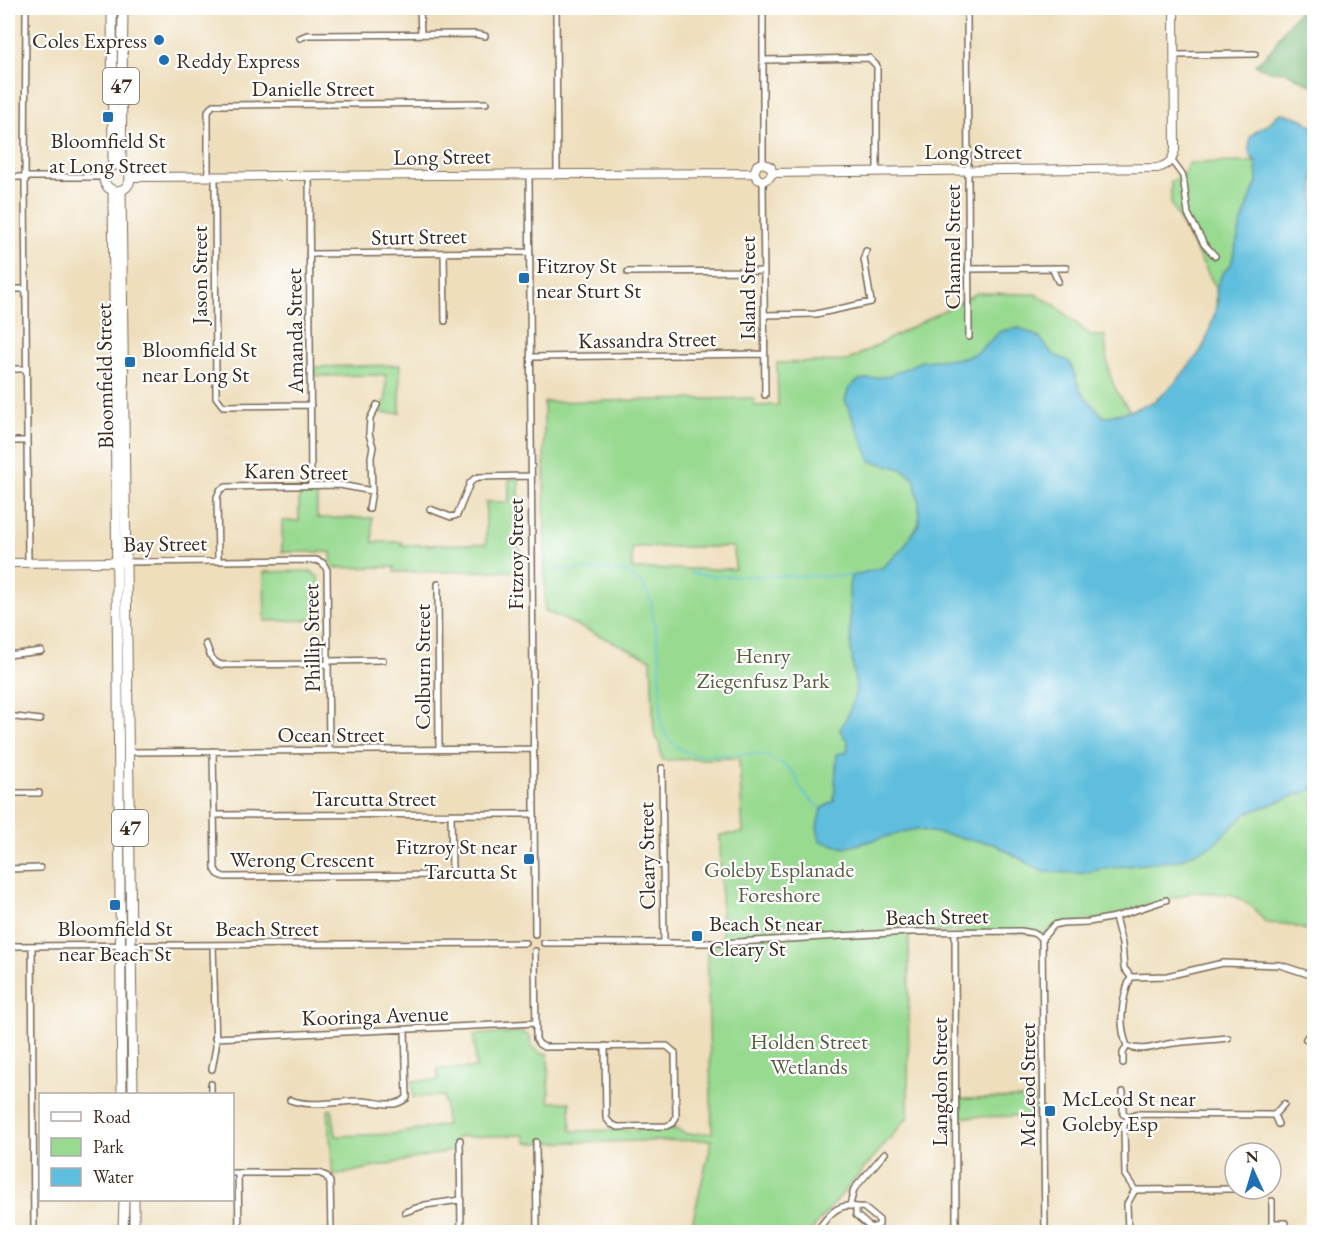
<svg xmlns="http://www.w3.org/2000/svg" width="1322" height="1240" font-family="'EB Garamond',serif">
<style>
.green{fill:#99da91;stroke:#6a8258;stroke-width:1.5;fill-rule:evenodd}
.forest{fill:#7aba7b;stroke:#5a724c;stroke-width:1.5}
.water{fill:#5ebedd;stroke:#4c747e;stroke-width:1.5}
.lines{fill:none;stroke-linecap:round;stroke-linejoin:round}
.stream{stroke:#5ebedd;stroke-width:1.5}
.street-casing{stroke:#7a6955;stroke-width:8}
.secondary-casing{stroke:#7a6955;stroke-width:10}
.highway-casing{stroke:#7a6955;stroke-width:11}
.street{stroke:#fff;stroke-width:5}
.secondary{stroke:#fff;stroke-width:8}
.highway{stroke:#fff;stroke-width:9}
.poi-dot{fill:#1f6fb2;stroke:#fff;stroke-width:2}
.labels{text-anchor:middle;stroke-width:4.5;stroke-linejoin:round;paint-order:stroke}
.shield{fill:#fff;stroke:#766a62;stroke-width:1.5}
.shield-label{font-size:21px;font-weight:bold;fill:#3b2a1e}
.poi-label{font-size:22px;fill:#3b2a1e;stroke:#fff;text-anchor:start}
.street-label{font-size:22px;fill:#3b2a1e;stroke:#fff}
.park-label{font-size:22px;fill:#575f40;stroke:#fff}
</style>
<rect width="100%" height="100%" fill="#fff"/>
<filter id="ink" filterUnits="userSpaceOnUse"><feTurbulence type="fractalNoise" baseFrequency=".0167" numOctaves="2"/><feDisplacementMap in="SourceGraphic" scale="12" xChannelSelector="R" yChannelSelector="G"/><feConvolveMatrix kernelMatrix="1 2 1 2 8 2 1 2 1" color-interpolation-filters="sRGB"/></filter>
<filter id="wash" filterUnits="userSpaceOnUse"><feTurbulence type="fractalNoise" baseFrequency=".008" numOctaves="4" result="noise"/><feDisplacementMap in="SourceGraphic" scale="24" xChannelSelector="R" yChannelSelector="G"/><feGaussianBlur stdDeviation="1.35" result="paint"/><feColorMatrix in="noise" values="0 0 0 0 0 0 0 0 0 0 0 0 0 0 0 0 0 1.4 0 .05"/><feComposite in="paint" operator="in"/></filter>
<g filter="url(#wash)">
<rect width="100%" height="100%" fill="#eedebc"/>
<!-- green -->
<path class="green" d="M1282,113L1300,118L1314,127V932L1286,924L1266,923L1253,907L1231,894L1192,892L1115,917L1054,925L1042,938L1033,933L909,932L908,1117L810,1232H690L712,1140L526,1143L525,1135L456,1137L455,1150L333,1176L328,1110L332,1109L336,1136L393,1134L446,1125L444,1096L413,1097L412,1081L438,1080V1069L476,1068L474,1035L523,1032L530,1037L531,1045L540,1053L548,1054L549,1102H570L571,1131L676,1129L686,1134L712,1133L707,952L722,942L720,835L743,833L739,758L662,760L659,742L654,734L651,659L545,611L544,402L754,398V406L778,405L777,363L847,361L977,293L1035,294L1055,305L1091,336H1105C1107,370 1109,384 1130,411C1138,407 1149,405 1156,400C1191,375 1220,331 1216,288L1171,204V182L1183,175L1189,163L1255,162L1249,153L1250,137C1256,131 1259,129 1266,126C1273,122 1274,115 1282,113ZM632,547H734L735,569H632Z
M400,365V413H380L386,399V375L315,376V367Z
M509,479H519L520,571L394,572V567L332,568L331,552H282V521H299V491H317V518H372L373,542H402V545L486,544V502H509Z
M311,571L319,578V620L265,621L264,572Z
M1035,1098V1116L962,1117L961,1099Z"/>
<!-- forest -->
<path class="forest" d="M1314,9V86L1286,72L1269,71L1255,65L1272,49L1285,28L1299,11Z"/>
<!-- water -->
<path class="water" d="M1282,113L1300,118L1314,127V789L1247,813L1213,845L1179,860L1117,867L1083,873L1044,872L994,844L915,829L845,848L820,841L817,827L821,809L834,801L837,754L847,752L848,742L840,730L849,713L856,690L851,651L849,586L851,576L883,567L903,548L919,524V502L914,478L902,469L871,461L845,400L849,388L859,380L889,376L921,361L964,358L978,352L1001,331L1019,328L1039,337L1053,354L1070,362L1081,392L1104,417L1130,411L1155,401L1176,382L1204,347L1218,303L1216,288L1222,274L1231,264L1241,225L1257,181L1256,162L1249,153L1250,137C1256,131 1259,129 1266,126C1273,122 1274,115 1282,113Z"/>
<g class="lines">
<!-- stream -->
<path class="stream" d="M554,570H610L627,573L643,585L651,601L660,659L661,724C682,780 739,739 778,761C783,764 793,771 796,776C798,780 798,785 801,789C807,797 813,803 821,809
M690,573L714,576H851"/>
</g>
</g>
<g filter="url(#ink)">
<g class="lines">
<!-- street casing -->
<g class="street-casing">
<path id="street" d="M26,8L25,184L28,563
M420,8L421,34
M556,8L557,173
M763,8V163
M967,13L969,337
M300,38L307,35L475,34L485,36
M1174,55L1255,54
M763,60L869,58L877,66V170
M1172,161L1183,176L1188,214L1204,244L1215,256
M529,174L535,934
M215,176L216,397L223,406L311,405
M309,176L311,486
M8,177H103
M208,177V111L213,105L486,103
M763,181L765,395
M444,253L445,321
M309,254L530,252
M1052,268L1058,281
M968,269L1066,268
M628,272L764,271
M8,289H25
M764,315L816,314L871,302L864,258L866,251
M530,357L764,354
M8,369H26
M8,441H27
M369,509L372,491L371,457L373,447L369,434L370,419L377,405
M430,509L451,517L457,515L470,483L474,479L479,477L531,476
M218,561L217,497L220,490L226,487L340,485L372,491
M126,562L316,560L323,563L327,570L329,750
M438,584L439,750
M206,644C210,654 211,662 222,665L328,664
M8,655L41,651
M328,661L383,660
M8,716L40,720
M213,751L215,869L218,874L224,877L443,875L449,873L452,868L451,814
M129,752L533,749
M662,768L664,943
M8,793H39
M214,815L534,814
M8,869L40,868
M1115,917L1122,944L1124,968L1131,977C1122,997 1118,1024 1127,1046C1144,1053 1157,1045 1174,1043C1192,1041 1210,1040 1228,1038
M955,932L956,1232
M1042,938L1045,1232
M1042,938L1054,925L1062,923L1089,922L1115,917L1166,900
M544,943H722L909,932L1021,931L1033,933L1042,938
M8,946L526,943
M32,946L34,1232
M535,951L536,1039L539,1044L544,1047L667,1046L675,1053L676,1117L673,1123L667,1126L618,1127L611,1124L606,1118L605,1046
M1131,977L1167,976L1223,963L1280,965L1314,976
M215,1038L536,1023
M1306,1039L1314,1027
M1123,1063V1053L1127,1046
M212,1069L216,1047L213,945
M211,1084V1094
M1123,1092V1114L1129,1117
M290,1100C313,1108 337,1101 361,1101C372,1101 383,1105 394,1104C399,1103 403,1101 407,1098L405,1030
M1278,1124L1274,1115L1284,1104
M460,1140L461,1232
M536,1142L537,1232
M232,1173H238L239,1232
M238,1173H319L326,1176L330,1182L331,1232
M1135,1190L1232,1189
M850,1205L854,1189L885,1153
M405,1212L425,1205L460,1200
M1272,1223H1285
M816,1232C824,1222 834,1205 849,1206C855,1206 857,1208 863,1207L879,1220V1225L871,1228L856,1215V1208
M1128,1232L1127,1204L1135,1190L1125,1175L1124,1125L1129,1117L1138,1114L1274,1115
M1272,1232V1201"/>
</g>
<!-- secondary casing -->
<g class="secondary-casing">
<path id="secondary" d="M754,173L757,165L763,163L771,167L772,173
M754,173L758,179L763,181L770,177L772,173
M772,173L1157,168C1169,165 1172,161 1175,150L1174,8
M130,177L754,173
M8,563L120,562"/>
</g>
<!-- highway casing -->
<g class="highway-casing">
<path id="highway" d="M112,8L113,165
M104 178a13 13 0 1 1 26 0a13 13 0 1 1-26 0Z
M121,165L123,8
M113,190L122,1094
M121,190L133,1094
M134,1200V1232
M123,1232L124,1200"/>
</g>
<!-- street -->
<use href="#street" class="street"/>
<!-- secondary -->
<use href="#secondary" class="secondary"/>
<!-- highway -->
<use href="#highway" class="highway"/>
</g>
</g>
<!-- markers -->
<g class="poi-dot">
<circle cx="159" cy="40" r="6"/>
<circle cx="164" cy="60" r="6"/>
<rect x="102" y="111" width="12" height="12" rx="3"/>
<rect x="518" y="272" width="12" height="12" rx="3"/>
<rect x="124" y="356" width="12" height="12" rx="3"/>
<rect x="523" y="853" width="12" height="12" rx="3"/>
<rect x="109" y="899" width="12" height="12" rx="3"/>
<rect x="691" y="930" width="12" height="12" rx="3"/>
<rect x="1044" y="1105" width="12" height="12" rx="3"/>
</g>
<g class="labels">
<!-- shield labels -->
<g class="shield">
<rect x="103" y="68" width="36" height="36" rx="4.5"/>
<rect x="112" y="810" width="36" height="36" rx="4.5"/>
</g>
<g class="shield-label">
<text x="121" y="93">47</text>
<text x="130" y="835">47</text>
</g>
<!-- poi labels -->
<g class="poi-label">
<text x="147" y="48" text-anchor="end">Coles Express</text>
<text x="176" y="68">Reddy Express</text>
<text x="108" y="148" text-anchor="middle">Bloomfield St<tspan x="108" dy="25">at Long Street</tspan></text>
<text x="536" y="273">Fitzroy St<tspan x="536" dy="25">near Sturt St</tspan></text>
<text x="142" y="357">Bloomfield St<tspan x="142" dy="25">near Long St</tspan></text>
<text x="517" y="854" text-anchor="end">Fitzroy St near<tspan x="517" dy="25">Tarcutta St</tspan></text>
<text x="709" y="931">Beach St near<tspan x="709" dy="25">Cleary St</tspan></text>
<text x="115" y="936" text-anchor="middle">Bloomfield St<tspan x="115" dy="25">near Beach St</tspan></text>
<text x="1062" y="1106">McLeod St near<tspan x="1062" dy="25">Goleby Esp</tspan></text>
</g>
<!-- street labels -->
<g class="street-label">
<text x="313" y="96">Danielle Street</text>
<text x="973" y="159">Long Street</text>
<text transform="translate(442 156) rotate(-1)" y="8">Long Street</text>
<text transform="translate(419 236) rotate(-1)" y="8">Sturt Street</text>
<text transform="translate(952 247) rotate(-90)" y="8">Channel Street</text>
<text transform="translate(199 275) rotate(-90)" y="8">Jason Street</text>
<text transform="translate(747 288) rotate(-90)" y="8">Island Street</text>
<text transform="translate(294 331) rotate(-91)" y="8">Amanda Street</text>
<text transform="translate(647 339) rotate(-1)" y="8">Kassandra Street</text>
<text transform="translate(104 376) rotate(-91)" y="8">Bloomfield Street</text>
<text transform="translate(296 471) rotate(1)" y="8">Karen Street</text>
<text transform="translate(165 543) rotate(-1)" y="8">Bay Street</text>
<text transform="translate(515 554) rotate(-90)" y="8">Fitzroy Street</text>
<text transform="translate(311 638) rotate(-91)" y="8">Phillip Street</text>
<text transform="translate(422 667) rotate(-90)" y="8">Colburn Street</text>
<text x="331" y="742">Ocean Street</text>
<text x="374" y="806">Tarcutta Street</text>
<text transform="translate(646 856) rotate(-91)" y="8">Cleary Street</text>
<text x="302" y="867">Werong Crescent</text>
<text transform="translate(937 916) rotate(-1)" y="8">Beach Street</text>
<text x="267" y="936">Beach Street</text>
<text transform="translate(375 1015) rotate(-2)" y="8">Kooringa Avenue</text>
<text transform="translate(939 1082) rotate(-90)" y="8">Langdon Street</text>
<text transform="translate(1027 1085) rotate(-90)" y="8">McLeod Street</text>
</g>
<!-- park labels -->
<g class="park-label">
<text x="763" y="663">Henry<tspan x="763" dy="25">Ziegenfusz Park</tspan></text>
<text x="779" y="877">Goleby Esplanade<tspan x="779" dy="25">Foreshore</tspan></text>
<text x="809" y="1049">Holden Street<tspan x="809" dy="25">Wetlands</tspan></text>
</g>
</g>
<!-- margin -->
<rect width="1322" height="1240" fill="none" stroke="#fff" stroke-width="30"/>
<!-- legend -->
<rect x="39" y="1093" width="195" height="108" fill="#ffffff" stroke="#b1aaa5" stroke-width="1.5"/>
<rect x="51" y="1112" width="30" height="9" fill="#ffffff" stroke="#b1aaa5" stroke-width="1.5"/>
<text x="93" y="1123" font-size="18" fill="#3b2a1e">Road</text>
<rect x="51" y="1138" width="30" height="18" fill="#99da91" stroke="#b1aaa5" stroke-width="1.5"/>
<text x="93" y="1153" font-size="18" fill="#3b2a1e">Park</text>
<rect x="51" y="1168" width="30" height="18" fill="#5ebedd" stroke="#b1aaa5" stroke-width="1.5"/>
<text x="93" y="1183" font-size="18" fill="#3b2a1e">Water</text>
<!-- north arrow -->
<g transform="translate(1253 1171) rotate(356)"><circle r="28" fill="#ffffff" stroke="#b1aaa5" stroke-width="1.5"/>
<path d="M0-4.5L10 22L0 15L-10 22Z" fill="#1f6fb2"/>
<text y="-9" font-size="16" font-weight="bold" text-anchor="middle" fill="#3b2a1e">N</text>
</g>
</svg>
